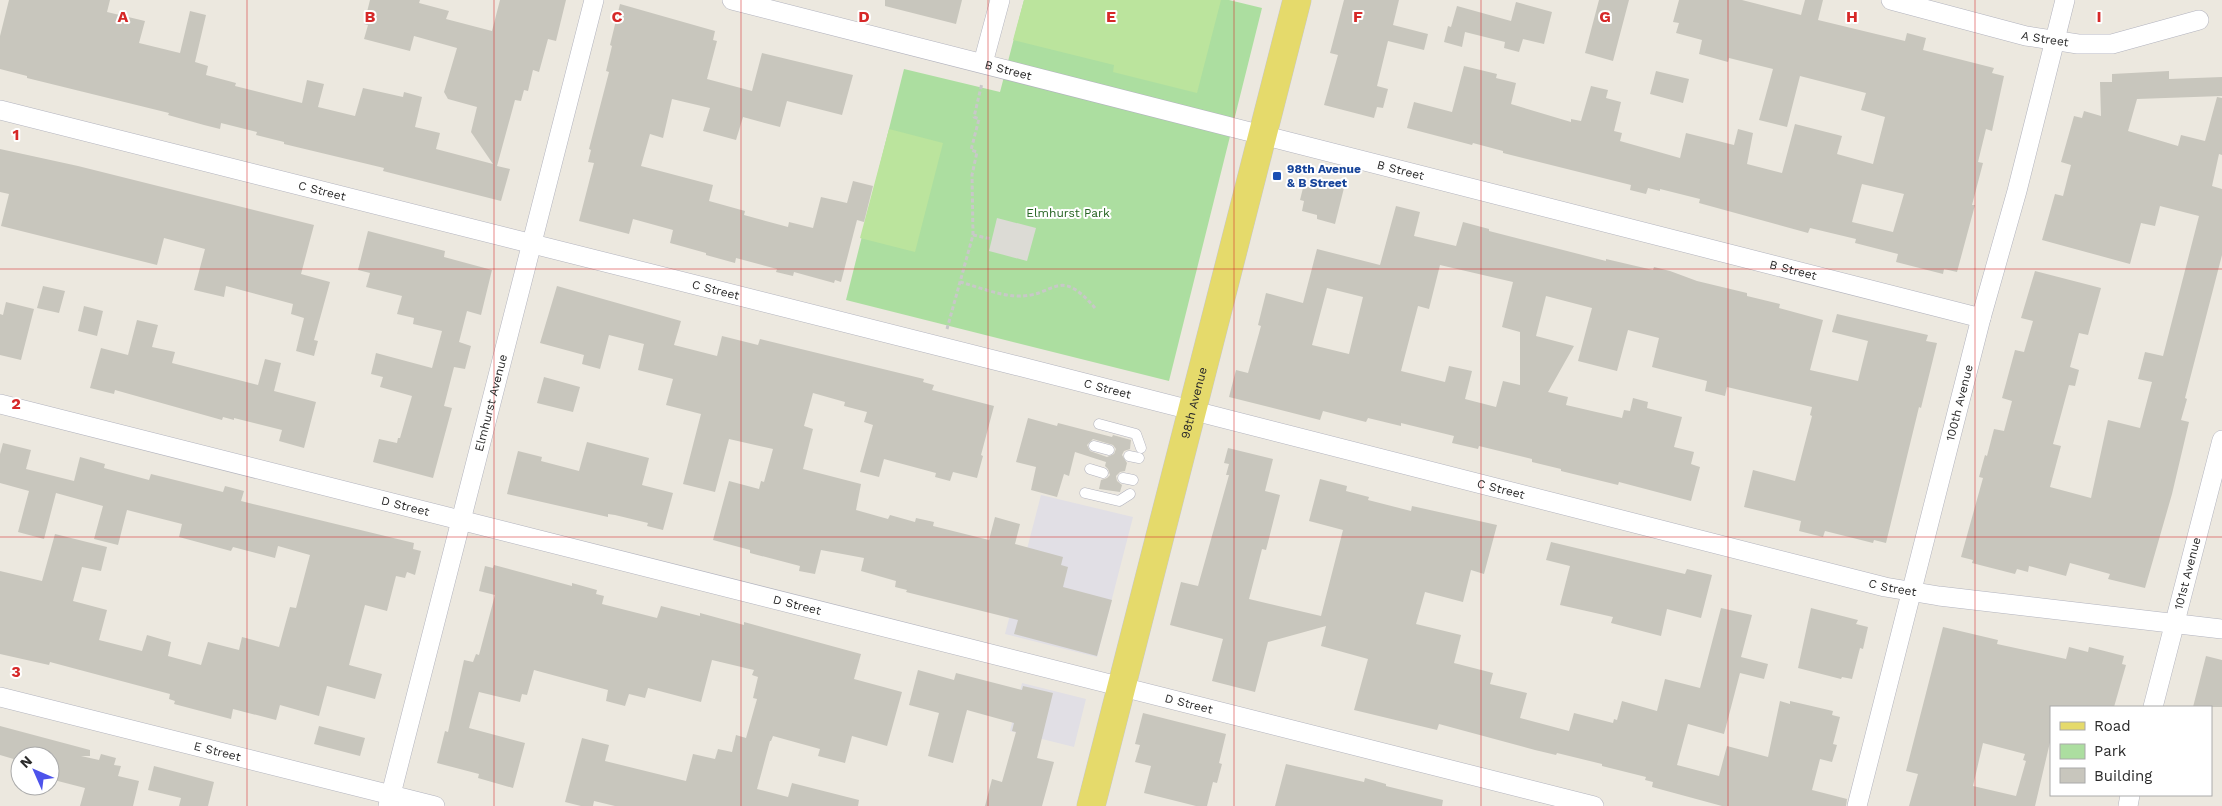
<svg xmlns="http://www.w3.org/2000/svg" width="2222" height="806" font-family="'Work Sans',sans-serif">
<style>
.industrial{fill:#e1dfe5}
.green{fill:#acdea0}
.pitch{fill:#bbe49d}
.plaza{fill:#dcdbd5}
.building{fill:#c8c6bd;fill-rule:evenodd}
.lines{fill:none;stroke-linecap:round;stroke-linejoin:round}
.lane-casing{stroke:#b2b3be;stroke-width:11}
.street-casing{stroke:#b2b3be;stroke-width:20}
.primary-casing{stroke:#c8c8c8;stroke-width:29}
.path{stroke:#c8c8c8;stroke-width:3;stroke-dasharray:4 2.5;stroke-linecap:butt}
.lane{stroke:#fff;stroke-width:10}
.street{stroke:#fff;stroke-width:19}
.primary{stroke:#e5da6b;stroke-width:28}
.grid{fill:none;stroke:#d62828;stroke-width:1;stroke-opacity:0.55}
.transit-dot{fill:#1a4fb4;stroke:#fff;stroke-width:2}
.labels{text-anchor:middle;stroke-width:4;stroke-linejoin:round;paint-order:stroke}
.street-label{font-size:12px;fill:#2b2b2b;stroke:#fff}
.transit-label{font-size:12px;font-weight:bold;fill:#164399;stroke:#fff;text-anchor:start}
.park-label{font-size:12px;fill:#256321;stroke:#fff}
.grid-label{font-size:16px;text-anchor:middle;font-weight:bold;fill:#d62828;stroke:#fff;stroke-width:4;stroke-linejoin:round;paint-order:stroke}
</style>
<rect width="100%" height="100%" fill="#ece8df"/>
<!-- industrial -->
<path class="industrial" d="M1041,495L1133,517L1097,657L1005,634Z
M1022,683L1086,699L1074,747L1010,731Z"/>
<!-- green -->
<path class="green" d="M1024,0H1229L1262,8L1169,381L846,300L904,69L1000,92Z"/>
<!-- pitch -->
<path class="pitch" d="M1024,0H1221L1197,93L1113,72L1114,65L1013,40Z
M889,129L943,143L915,252L860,238Z"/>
<!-- plaza -->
<path class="plaza" d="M997,218L1036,228L1027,261L989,251Z"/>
<!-- building -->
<path class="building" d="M9,0H110L107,12L145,21L139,43L180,53L190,11L206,15L195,62L208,66L206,75L236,83L235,86L302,103L307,80L324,84L318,107L355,116L363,88L403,97L404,92L422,97L415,127L440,133L436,149L493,164L471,132L477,107L448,99L444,92L457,48L414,36L410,51L364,39L368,25L364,24L370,0H420L419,3L449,11L446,19L492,31L500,0H566L556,41L548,39L539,72L533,70L528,91L524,90L521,101L515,100L497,166L510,169L501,201L383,171L384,168L284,144V142L256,135L257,132L221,123L220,129L204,125L168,115L169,113L27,78V76L0,69V36Z
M885,0H962L956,24L885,6Z
M1344,0H1399L1393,25L1428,34L1424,50L1388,41L1377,86L1388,89L1383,108L1377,107L1374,118L1324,105L1338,55L1330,53Z
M1599,0H1629L1613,61L1585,53Z
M1679,0H1742L1801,15L1805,0H1823L1818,20L1905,41L1907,33L1926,38L1923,50L1994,68L1992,73L2004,76L1992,131L1986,129L1978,162L1983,163L1972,205H1975L1957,272L1944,269L1943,274L1896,262L1898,254L1855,243L1856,239L1810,228L1808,233L1699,203L1700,199L1660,189V191L1648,188L1646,194L1630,190L1631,185L1503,153V151L1473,143L1472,145L1407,128L1414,102L1452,112L1464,66L1497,74L1496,78L1516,83L1511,104L1571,122V119L1581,121L1591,86L1608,90L1606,98L1621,102L1614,131L1622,133L1620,141L1680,158L1686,133L1734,145L1738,129L1753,133L1747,164L1782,173L1795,124L1842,136L1837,154L1873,164L1885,117L1861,110L1866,93L1800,76L1787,127L1759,120L1773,69L1729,58L1728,62L1699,54L1702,40L1676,33L1679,23L1673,22ZM1862,184L1904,194L1893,232L1852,222Z
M1516,2L1552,12L1544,44L1523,39L1519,52L1504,48L1505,42L1465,32L1462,47L1444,42L1448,26L1451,27L1457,6L1511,21Z
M620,4L715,31L713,40L717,41L707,79L752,91L762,53L853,75L842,115L787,101L780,127L743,117L736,140L703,131L710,108L672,99L663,138L650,134L641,166L713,185L709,201L745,211L744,215L788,227L789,222L813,228L821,197L847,203L853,181L873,186L864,222L857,220L841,282L835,280L834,283L794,272L793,276L776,272L777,269L736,258L735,263L706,255V253L670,243L673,230L633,219L629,234L579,221L594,163L588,162L591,150L589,149L609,72L606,71L612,46L610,45Z
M1656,71L1689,79L1683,103L1650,94Z
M2169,71V79L2222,77V96L2137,99L2128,131L2178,146L2181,135L2205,141L2217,97L2222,98V155L2219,154L2212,186L2222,189V255L2185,398L2187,399L2181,420L2189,422L2172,494L2145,588L2108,579L2110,574L2070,563L2066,576L2029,566L2028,572L2017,569L2015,574L1972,563L1973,560L1961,557L1983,478L1979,477L1985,455L1987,456L1994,429L2004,431L2012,401L2002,398L2015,350L2024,352L2033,321L2021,318L2035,271L2101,288L2088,335L2079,333L2070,367L2079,370L2075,386L2069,385L2053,444L2061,446L2050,487L2091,498L2108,420L2140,428L2152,382L2138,379L2145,352L2163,356L2199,216L2160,206L2155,226L2141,223L2130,264L2042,240L2055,194L2063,196L2071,165L2061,162L2074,116L2082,118L2084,111L2101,116L2100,82H2112V74Z
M0,149L78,166L314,225L301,274L330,282L314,340L318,341L314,356L296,351L304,318L291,314L293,304L226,286L224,297L194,290L205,249L164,238L157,265L1,226L9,194L0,192Z
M1304,184L1327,189L1328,184L1344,188L1335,224L1317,219V215L1302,211L1304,201L1300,200Z
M1396,206L1420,212L1414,236L1456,246L1463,222L1489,229V231L1606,261V259L1653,270L1654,267L1670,271L1697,281L1747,293V296L1780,304L1779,308L1823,320L1810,370L1858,381L1868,341L1832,332L1837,314L1928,335L1926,341L1937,343L1921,408L1919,407L1886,543L1874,540L1873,543L1825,531L1823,537L1799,531L1801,521L1744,507L1753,470L1795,481L1812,416L1810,415L1812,407L1727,387L1725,396L1705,391L1707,381L1652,367L1659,338L1628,330L1617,371L1578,361L1592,308L1546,296L1536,336L1574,346L1548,392L1568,397L1566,405L1622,418L1624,410L1630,411L1633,398L1648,402L1647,408L1682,417L1674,447L1694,452L1691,464L1700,467L1691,501L1619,482L1618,485L1561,471V469L1532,462V459L1479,446L1478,449L1452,443L1454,436L1401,423V426L1368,418L1366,422L1323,411L1320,420L1229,397L1236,370L1248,373L1261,326L1258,325L1266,293L1303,303L1317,249L1380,265ZM1440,265L1513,282L1502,327L1520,332V385L1503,381L1496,407L1465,399L1472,371L1449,366L1445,382L1401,371L1418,306L1429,309ZM1327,288L1363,297L1349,354L1312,345Z
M368,231L445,251L444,257L492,270L481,315L467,311L459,342L471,346L465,369L454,367L444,406L452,408L433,478L373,462L379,439L397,443L398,438H400L412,396L380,387L383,377L371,374L376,353L432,368L442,331L413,324L414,318L397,314L402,296L366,287L370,273L358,270Z
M43,286L65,291L59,313L37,308Z
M557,286L681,321L674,345L717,356L722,336L758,345L760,339L924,379L923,382L934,385L932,390L994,406L981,455L983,456L977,478L953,472L950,481L935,477L936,473L884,459L879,477L860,472L873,425L864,422L867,412L844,406L845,402L813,393L804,426L813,429L803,469L861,484L856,510L888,519L890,515L915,522L916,518L934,522L933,526L989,540L995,517L1020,524L1015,544L1063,557L1061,565L1068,567L1063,587L1112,600L1097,656L1014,634L1018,620L906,592L907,590L895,587L896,581L861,571L864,558L821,550L815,574L799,571L800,566L750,553V550L713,540L729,481L759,489L761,481L764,482L773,449L729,439L715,492L683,484L701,414L666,405L673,379L638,370L644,344L609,335L600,369L582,364L584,355L540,343Z
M6,302L34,309L21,360L0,355V314L3,315Z
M84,306L103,311L97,336L78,331Z
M137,320L158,325L152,347L175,352L172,363L258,385L265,359L281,363L274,391L316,402L304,448L279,441L282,430L234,418V420L223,417L222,420L115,390L114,394L90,388L101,348L128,355Z
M544,377L580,387L573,412L537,403Z
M1028,418L1057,426L1058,423L1112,437L1113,435L1131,440L1130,449L1124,451L1122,455L1127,463L1125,471L1120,472L1116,476L1117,481L1122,485L1120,492L1099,489L1101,480L1107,478L1110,475L1108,469L1105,466L1106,462L1075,452L1069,476L1064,474L1057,497L1031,490L1036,467L1016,462ZM1093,439L1113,445L1116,449L1114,454L1107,457L1090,451L1087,445Z
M587,442L649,458L642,485L673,493L663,530L647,526L648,523L615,515L608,514V517L507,494L518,451L542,457L541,461L579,471Z
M3,443L31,450L26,469L74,481L80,457L105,464L104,468L149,480L151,474L223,492L225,486L244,491L241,501L414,543L413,549L421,551L415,575L407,572L405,578L396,576L387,611L365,605L349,665L382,674L375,699L327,686L319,716L280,705L276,720L233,709L231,719L174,704L175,701L169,699L170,694L50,662L49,665L0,654V571L42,581L55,534L107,547L101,571L82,567L73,601L107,610L99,640L142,651L147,635L171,642L168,656L201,665L208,642L239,650L242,637L279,647L290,607L296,608L310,555L278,546L275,558L233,547L231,551L179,537L182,524L127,510L118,545L94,539L103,506L56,493L44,539L18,532L29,491L0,483V454Z
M1228,448L1273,459L1265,491L1280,495L1266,550L1262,549L1249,599L1321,616L1343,530L1309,521L1320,479L1347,486L1346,491L1369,497L1368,500L1411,511L1412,506L1497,525L1484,574L1471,570L1463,602L1425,592L1416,624L1461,635L1454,663L1493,673L1490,684L1527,693L1520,718L1569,731L1574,713L1613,723L1614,719L1617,720L1622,701L1657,711L1665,679L1700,688L1721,608L1752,615L1741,657L1768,664L1764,679L1740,673L1724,734L1688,724L1677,765L1719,776L1727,746L1768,757L1780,701L1790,704V701L1833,711L1832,715L1840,717L1833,744L1837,745L1832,762L1820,759L1812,790L1847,799L1846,806H1722L1652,787L1653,782L1645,780L1646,777L1602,766V764L1557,753L1556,755L1535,750L1439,724L1437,730L1354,710L1368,659L1321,646L1326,626L1268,642L1255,692L1212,681L1223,639L1170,625L1181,582L1198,586L1229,475H1226L1229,464L1224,463Z
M1551,542L1685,574L1687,569L1712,575L1701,618L1667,609L1661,636L1611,623L1613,617L1560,605L1570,566L1546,560Z
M494,565L572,586V583L597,590L596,594L604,596L602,604L657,618L661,606L700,616V613L744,625V622L861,654L854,679L902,692L887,746L852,736L845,763L818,756L820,749L773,736L771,741H770L757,789L788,797L792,783L859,800L858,806H615L594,801L593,806H581L565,802L582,738L609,745L605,761L686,781L693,754L715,759L718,749L732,752L736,735L746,738L757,699L753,698L758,677L752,675L754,670L712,660L701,702L648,688L645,698L629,694L625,706L606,701L608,690L534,670L527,695L522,694L520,702L479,692L469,728L525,743L513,788L478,778L479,774L437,763L445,731L448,732L464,660L473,662L476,654L479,655L495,595L479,591L485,566L493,568Z
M1811,608L1858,620L1856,624L1868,627L1863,649L1860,648L1852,679L1842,677L1841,679L1798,668Z
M1943,627L1998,640L1997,644L2066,659L2069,647L2088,652L2089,647L2124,656L2122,664L2126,665L2114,707H2051V738L2035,806H1909L1918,774L1906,771ZM1983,743L2025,754L2023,760L2026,761L2016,796L1973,786Z
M2206,656L2222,660V707H2193Z
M918,670L954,680L956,673L1022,690L1023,686L1053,693L1037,758L1054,762L1042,806H985L992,779L1002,782L1016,732L1012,731L1014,723L967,710L953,763L928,756L939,713L909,705Z
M1143,713L1226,734L1219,763L1222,764L1217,783L1213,782L1207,806H1196L1144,793L1151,766L1135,762L1140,745L1135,744Z
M0,726L90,750V756H81L99,760L101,754L116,758L114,765L121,766L118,776L139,781L133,806H80L85,788L50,779V756H18L17,760L0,755Z
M319,726L365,738L360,756L314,744Z
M1286,764L1364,782L1365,778L1386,784V786L1443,800L1442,806H1275Z
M154,766L214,782L208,806H179L181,798L148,790Z"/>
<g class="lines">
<!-- lane casing -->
<g class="lane-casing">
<path id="lane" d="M1099,424L1136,434L1141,448
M1094,446L1109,450
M1129,456L1139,458
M1090,469L1103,473
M1123,478L1133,480
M1085,493L1119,501L1130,494"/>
</g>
<!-- street casing -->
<g class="street-casing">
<g id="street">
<path id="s1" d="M732,0L1981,318"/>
<path id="s2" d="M1891,0L2026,36L2078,44H2112L2199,20"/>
<path d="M983,63L1000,0"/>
<path id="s3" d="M0,110L1018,366L1885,587L1939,596L2222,629"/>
<path id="s4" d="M0,404L1594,806"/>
<path id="s5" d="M0,697L435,806"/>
<path id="s6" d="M2153,707L2222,440"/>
<path id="s7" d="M388,806L594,0"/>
<path id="s8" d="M1857,806L1981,318L2017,191L2065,0"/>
<path d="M2128,806L2130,795"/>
</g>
</g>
<!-- primary casing -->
<g class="primary-casing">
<g id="primary">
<path id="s9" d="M1091,806L1297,0"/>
</g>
</g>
<!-- path -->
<path class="path" d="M973,235L992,239
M960,282C978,287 998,295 1016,296C1056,298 1057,264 1095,308
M947,329L973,235L972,175L977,152L971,150L979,119L974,117L982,83"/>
<!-- lane -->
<use href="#lane" class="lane"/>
<!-- street -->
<use href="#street" class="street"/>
<!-- primary -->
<use href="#primary" class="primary"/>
</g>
<!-- grid -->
<path class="grid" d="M247,0V806M494,0V806M741,0V806M988,0V806M1234,0V806M1481,0V806M1728,0V806M1975,0V806M0,269H2222M0,537H2222"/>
<!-- markers -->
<rect class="transit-dot" x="1272" y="171" width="10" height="10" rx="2.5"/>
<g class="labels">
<!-- street labels -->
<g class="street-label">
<text dy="4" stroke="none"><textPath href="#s2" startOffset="159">A Street</textPath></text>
<text dy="4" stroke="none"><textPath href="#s1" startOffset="285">B Street</textPath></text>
<text dy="4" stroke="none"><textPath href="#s1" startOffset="690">B Street</textPath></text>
<text dy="4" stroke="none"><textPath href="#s3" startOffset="332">C Street</textPath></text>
<text dy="4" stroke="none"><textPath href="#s1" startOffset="1095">B Street</textPath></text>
<text dy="4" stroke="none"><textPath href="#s3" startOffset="738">C Street</textPath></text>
<text dy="4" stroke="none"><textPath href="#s3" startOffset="1142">C Street</textPath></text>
<text dy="4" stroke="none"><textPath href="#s7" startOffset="416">Elmhurst Avenue</textPath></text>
<text dy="4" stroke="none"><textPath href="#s9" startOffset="416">98th Avenue</textPath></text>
<text dy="4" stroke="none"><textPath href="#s8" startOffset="416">100th Avenue</textPath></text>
<text dy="4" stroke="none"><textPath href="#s3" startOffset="1548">C Street</textPath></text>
<text dy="4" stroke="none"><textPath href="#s4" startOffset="418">D Street</textPath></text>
<text dy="4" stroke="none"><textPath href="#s6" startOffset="138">101st Avenue</textPath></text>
<text dy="4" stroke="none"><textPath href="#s3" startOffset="1952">C Street</textPath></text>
<text dy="4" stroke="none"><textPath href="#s4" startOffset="822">D Street</textPath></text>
<text dy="4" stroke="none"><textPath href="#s4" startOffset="1226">D Street</textPath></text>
<text dy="4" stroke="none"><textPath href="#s5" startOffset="224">E Street</textPath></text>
</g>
<!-- transit labels -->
<g class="transit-label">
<text x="1287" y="173">98th Avenue<tspan x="1287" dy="14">&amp; B Street</tspan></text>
</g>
<!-- park labels -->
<g class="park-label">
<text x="1068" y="217">Elmhurst Park</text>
</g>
</g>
<g class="grid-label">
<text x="123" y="22">A</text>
<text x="370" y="22">B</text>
<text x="617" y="22">C</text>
<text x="864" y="22">D</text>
<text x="1111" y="22">E</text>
<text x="1358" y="22">F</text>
<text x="1605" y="22">G</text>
<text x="1852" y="22">H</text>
<text x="2099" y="22">I</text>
<text x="16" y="140">1</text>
<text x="16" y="409">2</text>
<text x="16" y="677">3</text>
</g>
<!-- legend -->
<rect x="2050" y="706" width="162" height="90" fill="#ffffff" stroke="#aaaaaa"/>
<rect x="2060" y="722" width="25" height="8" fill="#e5da6b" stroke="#aaaaaa"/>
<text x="2094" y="731" font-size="15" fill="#2b2b2b">Road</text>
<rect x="2060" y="744" width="25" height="15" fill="#acdea0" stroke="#aaaaaa"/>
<text x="2094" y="756" font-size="15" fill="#2b2b2b">Park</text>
<rect x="2060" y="768" width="25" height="15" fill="#c8c6bd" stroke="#aaaaaa"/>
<text x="2094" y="781" font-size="15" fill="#2b2b2b">Building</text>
<!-- north arrow -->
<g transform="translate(35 771) rotate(315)"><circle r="24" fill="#ffffff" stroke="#aaaaaa"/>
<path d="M0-4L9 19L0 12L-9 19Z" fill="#4d53eb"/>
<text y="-8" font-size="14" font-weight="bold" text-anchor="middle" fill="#2b2b2b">N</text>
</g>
</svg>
